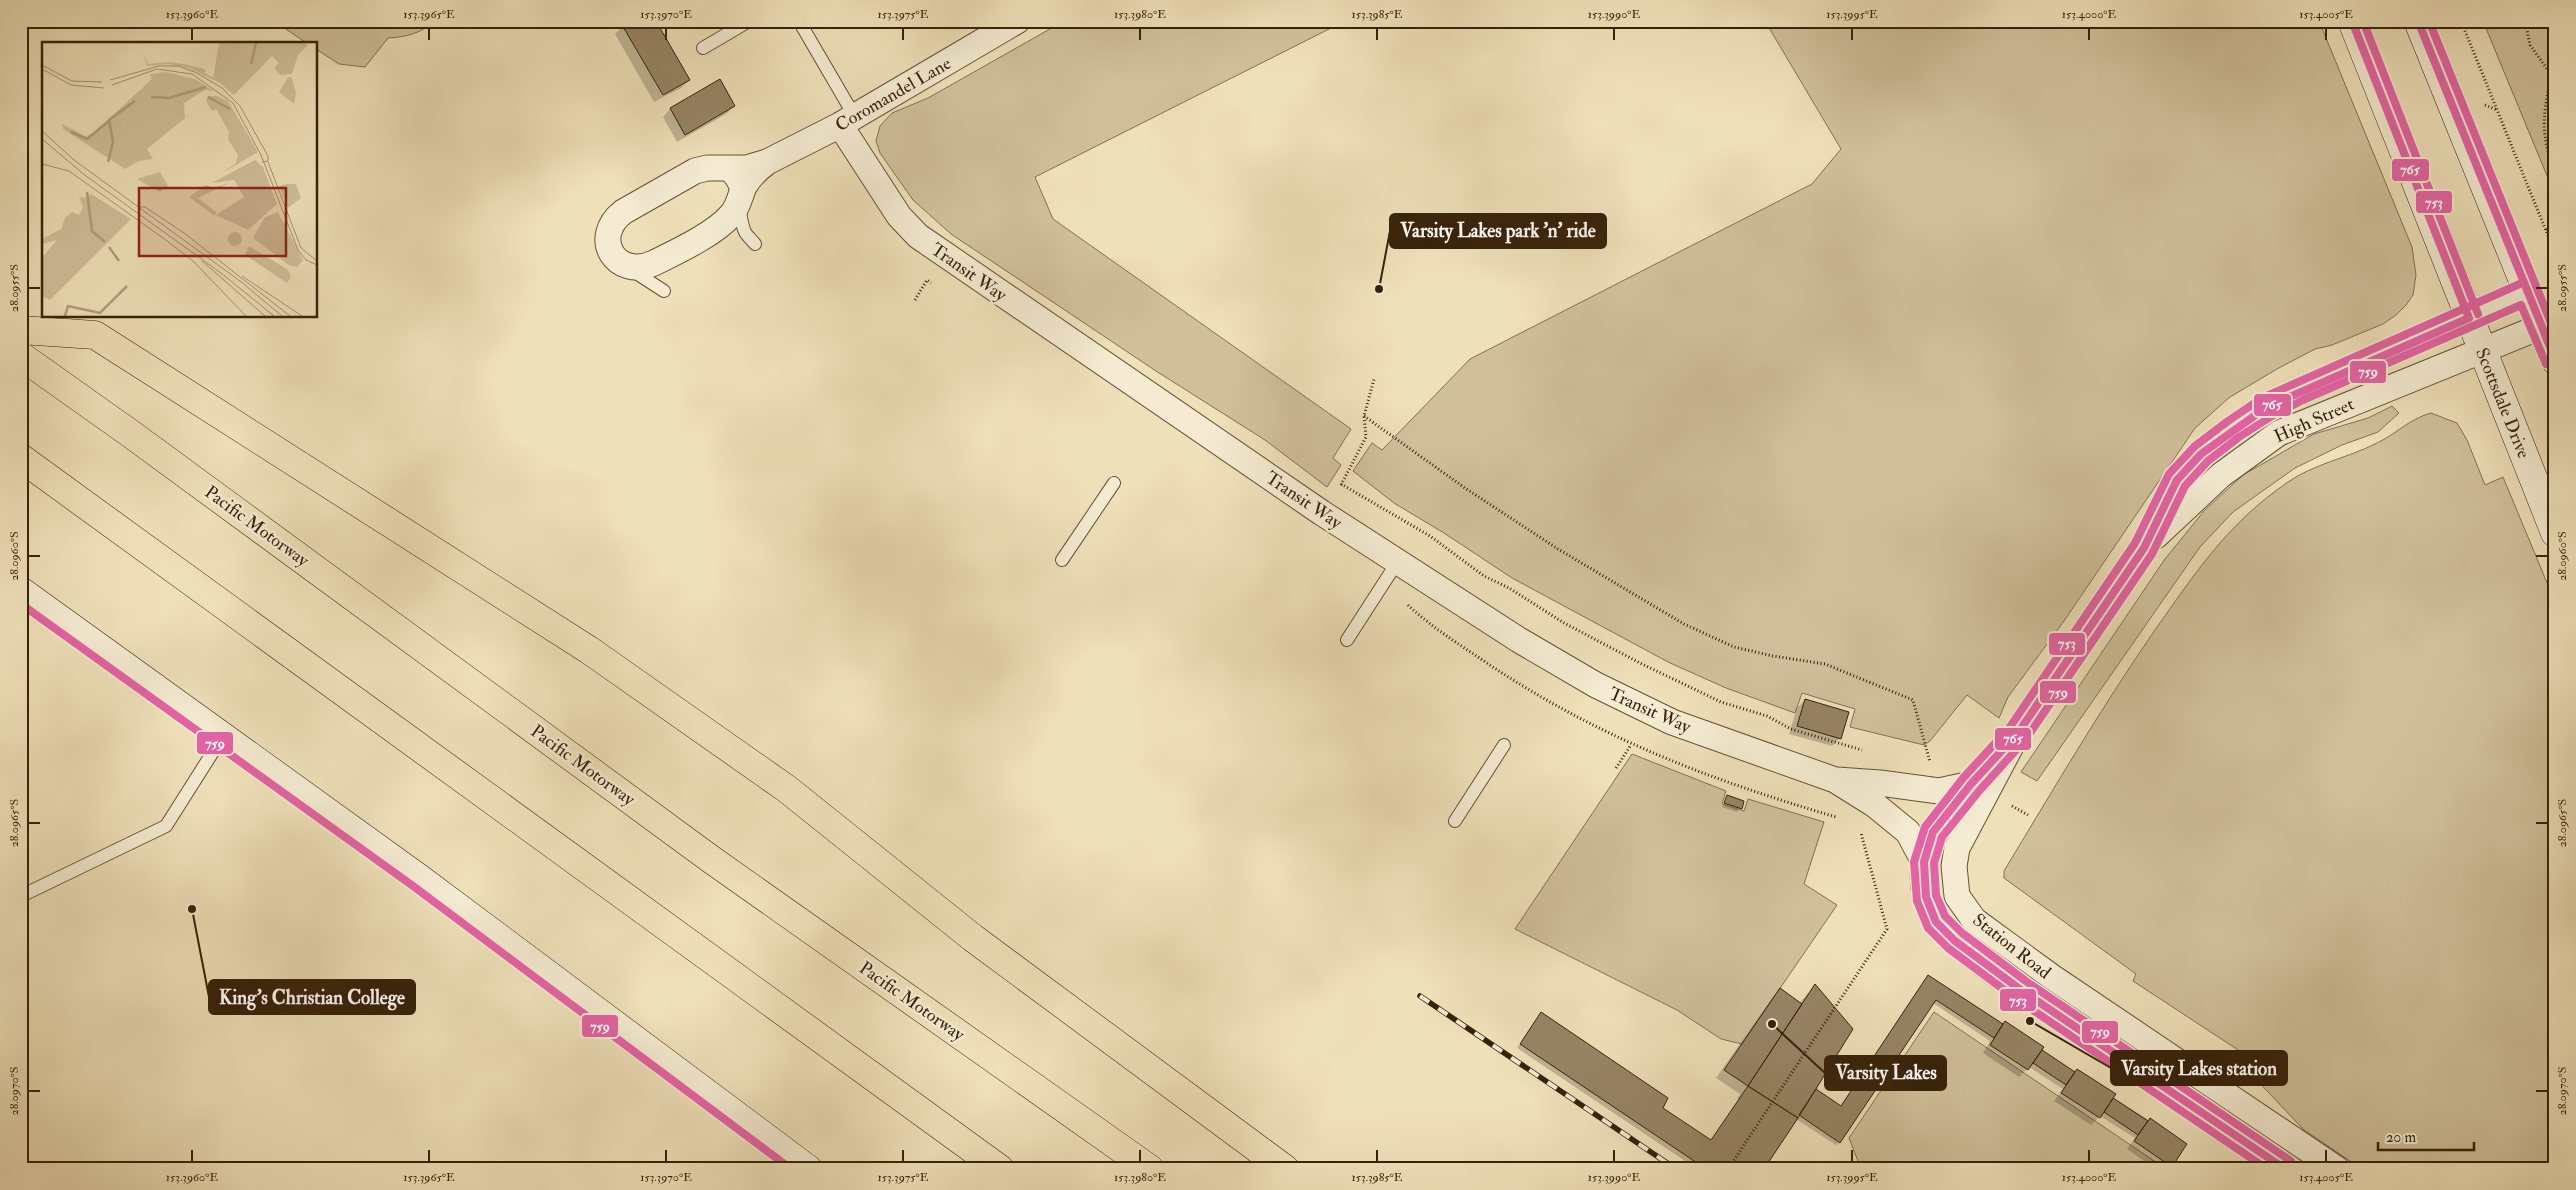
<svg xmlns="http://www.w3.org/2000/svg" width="2576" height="1190" font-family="'IM FELL Double Pica',serif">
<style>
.green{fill:#cfc09b;stroke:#827052}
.shadow{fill:#0003}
.building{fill:#968465;stroke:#362109}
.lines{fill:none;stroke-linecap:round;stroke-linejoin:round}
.service-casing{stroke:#645135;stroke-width:14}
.minor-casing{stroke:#645135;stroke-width:27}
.secondary-casing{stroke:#362109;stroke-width:29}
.motorway-casing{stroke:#362109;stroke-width:29}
.path{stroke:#362109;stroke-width:3;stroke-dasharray:1 2.5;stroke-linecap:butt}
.service{stroke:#f4ebd2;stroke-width:12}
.minor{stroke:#f4ebd2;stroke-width:25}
.secondary{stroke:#f4ebd2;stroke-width:28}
.motorway{stroke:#eee0b9;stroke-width:28}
.rail-casing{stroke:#362109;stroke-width:5.5}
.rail{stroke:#f4ebd2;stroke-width:4;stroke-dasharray:11;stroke-linecap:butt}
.bus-1-casing{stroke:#f4ebd2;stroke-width:11}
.bus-2-casing{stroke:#f4ebd2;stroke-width:11}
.bus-3-casing{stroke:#f4ebd2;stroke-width:11}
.bus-1{stroke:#e463a4;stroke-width:8}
.bus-2{stroke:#e463a4;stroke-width:8}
.bus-3{stroke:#e463a4;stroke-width:8}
.ticks{fill:none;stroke:#362109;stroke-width:2}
.labels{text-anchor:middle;stroke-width:5;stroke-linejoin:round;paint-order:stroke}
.street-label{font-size:18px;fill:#362109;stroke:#f4ebd2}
.inset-river{fill:none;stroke:#af9f7d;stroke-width:2.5}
.inset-road{fill:none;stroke:#a49473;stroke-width:1}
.view{fill:#8f2418;fill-opacity:0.15;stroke:#8f2418;stroke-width:2.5}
.inset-edge{fill:none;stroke:#362109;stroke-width:2.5}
.leader{fill:none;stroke:#362109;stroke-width:2}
.callout-dot{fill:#362109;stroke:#f4ebd2;stroke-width:2}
.callout{fill:#362109;stroke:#362109;stroke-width:2}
.callout-label{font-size:19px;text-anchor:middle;font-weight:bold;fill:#fff}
.line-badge{stroke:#f4ebd2;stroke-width:2}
.badge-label{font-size:14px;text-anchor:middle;font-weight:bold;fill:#fff}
.neatline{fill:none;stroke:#362109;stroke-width:2}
.ticks-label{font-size:12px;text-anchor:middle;fill:#362109}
</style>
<rect width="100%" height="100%" fill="#eee0b9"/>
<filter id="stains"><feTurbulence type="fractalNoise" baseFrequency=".004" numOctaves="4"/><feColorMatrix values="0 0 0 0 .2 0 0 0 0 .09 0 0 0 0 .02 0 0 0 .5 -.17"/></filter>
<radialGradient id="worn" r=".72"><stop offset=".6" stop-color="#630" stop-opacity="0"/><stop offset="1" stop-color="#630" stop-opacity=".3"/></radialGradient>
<!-- green -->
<path class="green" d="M274,21H435C421,33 407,37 388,38L365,67L339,64L316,49V44H308Z
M1064,21H1345L1035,177L1053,219L1351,429L1333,458L1341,465L1327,487L1265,440L1156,371L951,234L913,200L880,153L876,141L880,126L892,113L928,98Z
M1765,21H2319L2412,247L2416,275L2413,295L2406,305L2396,315L2383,324L2332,345L2315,349L2277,369L2230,397L2195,428L2064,621L2008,697L1999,718L1967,695L1930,741L1924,745L1850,727L1855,709L1802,693L1795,713L1726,688L1668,662L1512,578L1444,533L1394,503L1353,471L1372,443L1382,450L1470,359L1812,184L1841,149Z
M2483,21H2555V195Z
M2392,406L2399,413L2378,432L2342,445L2295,468L2233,512L2200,547L2037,781L2021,772L2165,559L2204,511L2243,475L2314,434L2368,418Z
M2431,413L2457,423L2467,440L2485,485L2503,477L2555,602V1169H2362L2304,1130L2253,1076L2261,1065L2133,981L2136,974L2004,878V871C2053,790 2101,708 2155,630C2196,572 2228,523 2288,482C2314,464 2347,458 2375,444C2395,435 2409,419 2431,413Z
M1632,754L1726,791L1722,804L1744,811L1748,799L1824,822L1804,884L1837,905L1742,1044L1721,1039L1677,1010L1515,929Z
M1934,1012L2166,1169H1861L1849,1138Z"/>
<!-- shadow -->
<path class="shadow" d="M623,26L689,80L681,88L654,102L615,34Z
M734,106L726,114L677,142L663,117L670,109Z
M1805,700L1840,738L1832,746L1789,734L1797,708Z
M1728,797L1743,802L1737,812L1722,807Z
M1929,976L2003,1025L2037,1056L2042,1052L2186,1144L2171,1166L2168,1169H2155L2127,1149L2135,1138L2100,1116L2091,1125L2054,1101L2063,1089L2029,1067L2019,1077L1983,1053L1990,1041L1933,1003L1839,1142L1836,1145L1796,1119L1766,1163L1774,1169H1697L1517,1048L1541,1014L1662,1108L1711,1141L1739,1100L1737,1098L1740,1094L1716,1078L1772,998L1780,990L1799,1003L1815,986L1814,1090L1840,1107Z"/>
<!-- building -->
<path class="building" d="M629,21H656L690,80L663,95L622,25Z
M720,79L735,106L685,135L670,108Z
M1805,699L1849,712L1841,739L1797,726Z
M1727,795L1744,801L1742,809L1724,803Z
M1928,975L2003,1024L1994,1038L1936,1000L1840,1143L1799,1115L1816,1089L1841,1106Z
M1815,984L1853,1029L1798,1118L1748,1086Z
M1780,988L1802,1004L1748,1086L1724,1070Z
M1541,1012L1668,1098L1663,1108L1711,1140L1748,1086L1798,1118L1768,1163L1777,1169H1706L1520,1044Z
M2005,1021L2044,1047L2028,1070L1990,1045Z
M2042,1050L2075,1072L2066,1085L2033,1063Z
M2077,1069L2116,1094L2100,1118L2061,1093Z
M2113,1098L2148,1121L2138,1135L2104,1112Z
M2150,1118L2187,1144L2172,1167L2134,1141Z"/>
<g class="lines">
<!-- service casing -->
<g class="service-casing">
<path id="service" d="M799,21L855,117
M703,48L749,21
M719,171C744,179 736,213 745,232C747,236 752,240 755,244
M630,269L664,291
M1062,560L1114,483
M1347,640L1398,561
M1455,821L1504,745
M21,896L166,826L223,736"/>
</g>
<!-- minor casing -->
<g class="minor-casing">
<path id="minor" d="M840,125L899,216L918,236L1322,513L1519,640L1596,685L1672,722L1835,780L1875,805L1908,832L1924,862
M767,162C758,169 749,177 744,187C740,196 738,208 731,215C715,234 676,252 654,263C616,280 590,238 623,212L695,171L707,168H747L767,162L840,125L1017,21
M2156,536L2221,475L2279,433L2540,327
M2000,753C1964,791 1910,840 1926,898C1931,915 1942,930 1955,941C1990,973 2033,998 2072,1024C2143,1073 2214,1121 2285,1169
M1837,780L1880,783L1939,791L1971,784
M2337,1169L2052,977L1974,920L1957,896L1954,866L1957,848L2018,733L2144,548L2177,480L2201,454L2233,429L2267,407L2526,292"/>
</g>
<!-- secondary casing -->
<g class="secondary-casing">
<path id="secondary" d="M2352,21L2555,533
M2418,21L2555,360
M21,591L419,878L808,1169"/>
</g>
<!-- motorway casing -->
<g class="motorway-casing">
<path id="motorway" d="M21,330L95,335L589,650L787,789L973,938L1285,1169
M21,356L131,434L712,860L1150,1169
M21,458L1000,1169"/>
</g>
<!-- path -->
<path class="path" d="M2461,21L2555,253
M2525,21L2530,45L2555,80
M2551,78C2541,123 2542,133 2555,177
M2485,105L2497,110
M2546,230L2555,218
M915,300L927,280L931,283
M1364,416L1465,488L1558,549L1684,624L1734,647L1773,656L1825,664L1913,700L1930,762
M1341,484L1430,536L1484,576L1509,588L1564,623L1642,664L1721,702L1767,716L1791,729L1862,750
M1341,485L1366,437L1364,416L1374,379
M1408,605C1429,625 1454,641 1478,657C1592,735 1704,778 1836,817
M1616,768L1631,745
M2012,806L2028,815
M1730,1166L1887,929L1861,833"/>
<!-- service -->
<use href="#service" class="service"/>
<!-- minor -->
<use href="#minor" class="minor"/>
<!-- secondary -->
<use href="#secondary" class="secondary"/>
<!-- motorway -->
<use href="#motorway" class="motorway"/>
<!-- rail casing -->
<g class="rail-casing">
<path id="rail" d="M1420,996L1676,1169"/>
</g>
<!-- rail -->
<use href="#rail" class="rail"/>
<!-- bus-1 casing -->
<g class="bus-1-casing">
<path id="bus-1" d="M2352,21L2469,318
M2418,21L2555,359
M2285,1169L2021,990L1955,941L1936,922L1926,897L1924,862L1933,832L1971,784L2018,733L2144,548L2177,480L2201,454L2267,407L2469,318"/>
</g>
<!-- bus-2 casing -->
<g class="bus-2-casing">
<path id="bus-2" d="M21,604L413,886L791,1169
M2291,1161L2027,982L1962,933L1945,916L1936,895L1934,863L1942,837L1979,791L2026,739L2152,554L2185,486L2208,461L2239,437L2272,416L2303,400L2521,305L2546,364"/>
</g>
<!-- bus-3 casing -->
<g class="bus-3-casing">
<path id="bus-3" d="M2363,21L2478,314
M2429,21L2555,333
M2267,1169L2015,998L1948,948L1928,928L1917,901L1914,862L1925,827L1964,777L2010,727L2135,543L2169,474L2195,446L2228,421L2262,398L2522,283"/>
</g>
<!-- bus-1 -->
<use href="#bus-1" class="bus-1"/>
<!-- bus-2 -->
<use href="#bus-2" class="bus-2"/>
<!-- bus-3 -->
<use href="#bus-3" class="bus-3"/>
</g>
<!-- ticks -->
<path class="ticks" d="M192,28V40M429,28V40M666,28V40M903,28V40M1140,28V40M1377,28V40M1614,28V40M1852,28V40M2089,28V40M2326,28V40M28,288H40M2536,288H2548M28,556H40M2536,556H2548M28,823H40M2536,823H2548M28,1091H40M2536,1091H2548M192,1150V1162M429,1150V1162M666,1150V1162M903,1150V1162M1140,1150V1162M1377,1150V1162M1614,1150V1162M1852,1150V1162M2089,1150V1162M2326,1150V1162"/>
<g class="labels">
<!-- street labels -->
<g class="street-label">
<text transform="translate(893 94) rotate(-30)" y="6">Coromandel Lane</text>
<text transform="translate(969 272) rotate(35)" y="6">Transit Way</text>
<text transform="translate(2503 403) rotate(68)" y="6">Scottsdale Drive</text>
<text transform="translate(2314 420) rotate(-24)" y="6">High Street</text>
<text transform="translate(1304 500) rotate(34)" y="6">Transit Way</text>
<text transform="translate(257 526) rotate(36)" y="6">Pacific Motorway</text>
<text transform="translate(1650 710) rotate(24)" y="6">Transit Way</text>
<text transform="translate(583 765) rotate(36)" y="6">Pacific Motorway</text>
<text transform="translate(2012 946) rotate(38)" y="6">Station Road</text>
<text transform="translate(912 1001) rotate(35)" y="6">Pacific Motorway</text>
</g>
</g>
<!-- overview -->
<g transform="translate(42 42)">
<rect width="275" height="275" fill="#eee0b9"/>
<path d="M177,1H264L266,3L256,13L250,32L238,33L232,26L237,21L230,14L192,53L178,41L147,26L126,22L105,24L102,13L106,22L126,20L142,22L163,27V31L171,36ZM124,30L153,37L172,49L163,48L142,61L143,76L105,107L111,117L97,119L83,127L21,87L20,82L43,94L49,93L110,37L108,32ZM246,35L250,36L254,51L252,62L237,50ZM166,54H175L186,59L216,110L180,131L194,121L196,113L186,97L187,90L174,67L170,69L164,59ZM213,118L221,125L235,162L206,188L174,173L202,155L192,138L170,141ZM118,130L126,144L118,150L95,137ZM189,140L156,156L174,170L173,174L147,155L164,143L171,146ZM245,142H254L259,156L246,166L237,144ZM49,152L89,177L8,258L0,254V216L15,198L0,202V197L19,187L23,176L30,170L37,173L41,165L37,155L45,156ZM236,170L261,218L255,225L247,223L211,196L223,175ZM186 197a7 7 0 1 1 14 0a7 7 0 1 1-14 0ZM207,204L246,228L249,235L245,241L203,213Z" fill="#cfc09b"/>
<path class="inset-river" d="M209,22L214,1M109,55L127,56L164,45M166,55L188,67M29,90L45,97L67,79M66,120L71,100L67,78L93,59M45,150L50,189L63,200M67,205L77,219M23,274L26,264L58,271L85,244"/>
<path class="inset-road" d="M0,23L30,39L60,40M0,27L29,43L62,46M68,38L117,24H137L155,31L180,46L198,64L226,114V119L220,120M70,43L115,27L150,32L191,61L219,113M0,89L32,118L198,239L240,274M0,97L44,134L179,231L232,274M219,113L256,208L264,218L275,223M226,120L259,206L275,219M0,122L27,129L121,196L150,218L204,274M96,165H103L142,191L248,274M160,219L223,274M200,234L260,274"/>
<path class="view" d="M97,146H244V214H97Z"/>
<rect width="275" height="275" class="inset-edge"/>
</g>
<!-- callouts -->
<path class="leader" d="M1379 289L1390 231M192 909L209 997M2030 1021L2111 1068M1772 1024L1825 1073"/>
<g class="callout-dot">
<circle cx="1379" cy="289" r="5"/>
<circle cx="192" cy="909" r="5"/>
<circle cx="2030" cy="1021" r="5"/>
<circle cx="1772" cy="1024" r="5"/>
</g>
<g class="callout">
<rect x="1390" y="214" width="216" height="34" rx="5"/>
<rect x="209" y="980" width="206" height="34" rx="5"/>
<rect x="2111" y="1051" width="176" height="34" rx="5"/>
<rect x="1825" y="1056" width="121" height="34" rx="5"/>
</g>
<g class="callout-label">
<text x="1498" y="237">Varsity Lakes park 'n' ride</text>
<text x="312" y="1004">King's Christian College</text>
<text x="2199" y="1075">Varsity Lakes station</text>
<text x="1886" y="1079">Varsity Lakes</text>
</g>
<g class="line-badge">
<rect x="2391" y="158" width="39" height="24" rx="5" fill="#e463a4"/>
<rect x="2415" y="190" width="38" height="24" rx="5" fill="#e463a4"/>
<rect x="2349" y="360" width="38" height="24" rx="5" fill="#e463a4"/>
<rect x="2253" y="393" width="39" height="24" rx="5" fill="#e463a4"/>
<rect x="2048" y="632" width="38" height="24" rx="5" fill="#e463a4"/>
<rect x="2039" y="680" width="38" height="24" rx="5" fill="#e463a4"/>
<rect x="1994" y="727" width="38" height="24" rx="5" fill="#e463a4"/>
<rect x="196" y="731" width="38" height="24" rx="5" fill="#e463a4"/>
<rect x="1999" y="988" width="38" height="24" rx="5" fill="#e463a4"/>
<rect x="581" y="1014" width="38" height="24" rx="5" fill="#e463a4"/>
<rect x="2081" y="1020" width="38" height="24" rx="5" fill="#e463a4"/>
</g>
<g class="badge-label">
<text x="2410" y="174">765</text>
<text x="2434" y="207">753</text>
<text x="2368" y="376">759</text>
<text x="2272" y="409">765</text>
<text x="2067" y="648">753</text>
<text x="2058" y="697">759</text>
<text x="2013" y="743">765</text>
<text x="215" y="748">759</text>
<text x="2018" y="1005">753</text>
<text x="600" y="1031">759</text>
<text x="2100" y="1036">759</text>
</g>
<!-- margin -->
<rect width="2576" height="1190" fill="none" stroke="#eee0b9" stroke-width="55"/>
<!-- scale -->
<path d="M2378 1142v8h96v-8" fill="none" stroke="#362109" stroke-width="2.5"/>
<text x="2386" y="1142" font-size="15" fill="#362109" stroke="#f4ebd2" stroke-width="4" paint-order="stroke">20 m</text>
<rect x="28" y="28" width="2520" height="1134" class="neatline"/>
<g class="ticks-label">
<text x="192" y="18">153.3960°E</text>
<text x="429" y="18">153.3965°E</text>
<text x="666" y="18">153.3970°E</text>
<text x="903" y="18">153.3975°E</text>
<text x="1140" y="18">153.3980°E</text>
<text x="1377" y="18">153.3985°E</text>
<text x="1614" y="18">153.3990°E</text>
<text x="1852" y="18">153.3995°E</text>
<text x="2089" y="18">153.4000°E</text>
<text x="2326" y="18">153.4005°E</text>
<text transform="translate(14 288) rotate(-90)" y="4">28.0955°S</text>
<text transform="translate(2562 288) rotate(-90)" y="4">28.0955°S</text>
<text transform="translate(14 556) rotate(-90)" y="4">28.0960°S</text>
<text transform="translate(2562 556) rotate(-90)" y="4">28.0960°S</text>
<text transform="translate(14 823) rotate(-90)" y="4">28.0965°S</text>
<text transform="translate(2562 823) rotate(-90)" y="4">28.0965°S</text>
<text transform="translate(14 1091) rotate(-90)" y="4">28.0970°S</text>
<text transform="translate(2562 1091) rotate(-90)" y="4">28.0970°S</text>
<text x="192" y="1181">153.3960°E</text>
<text x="429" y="1181">153.3965°E</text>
<text x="666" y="1181">153.3970°E</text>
<text x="903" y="1181">153.3975°E</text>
<text x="1140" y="1181">153.3980°E</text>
<text x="1377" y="1181">153.3985°E</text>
<text x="1614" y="1181">153.3990°E</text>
<text x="1852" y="1181">153.3995°E</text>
<text x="2089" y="1181">153.4000°E</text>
<text x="2326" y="1181">153.4005°E</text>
</g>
<rect width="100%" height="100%" filter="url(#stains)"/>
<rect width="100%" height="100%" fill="url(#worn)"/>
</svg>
